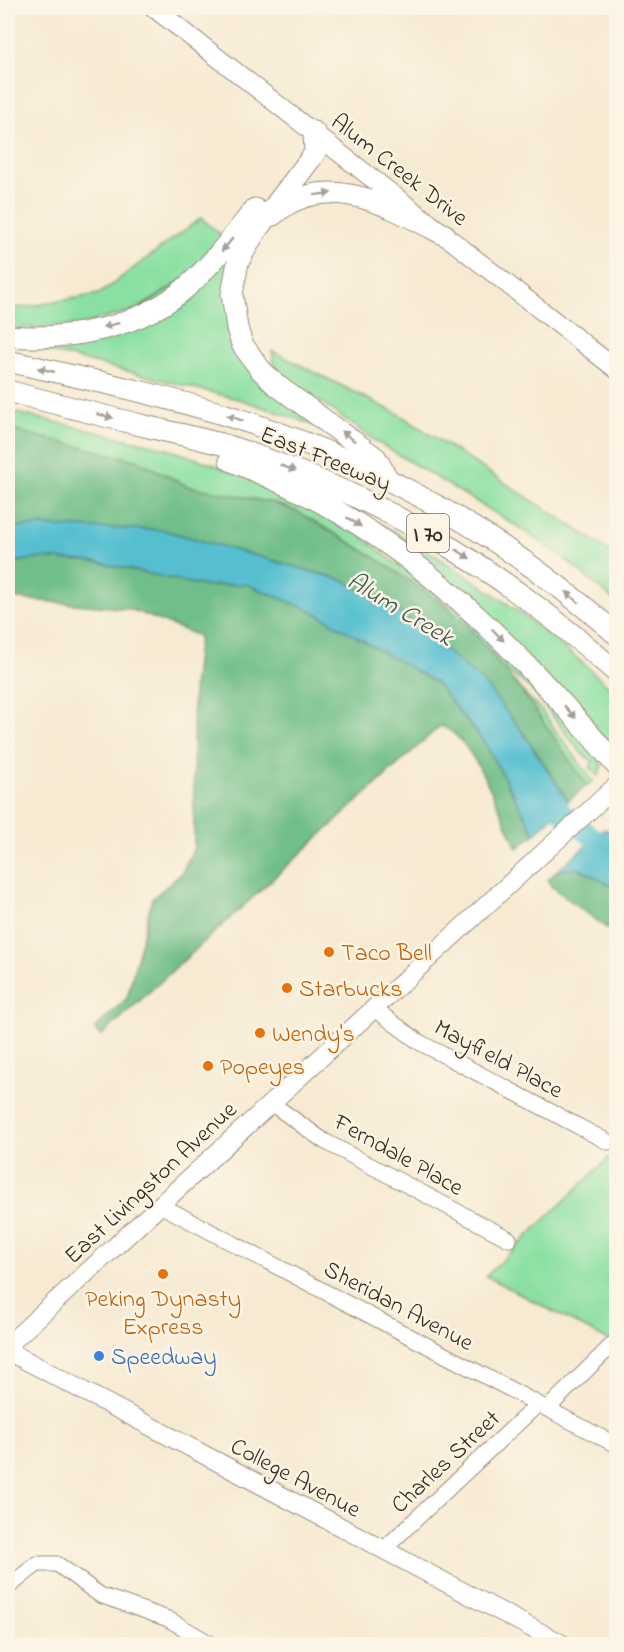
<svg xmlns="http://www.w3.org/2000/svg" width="624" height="1652" font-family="'Indie Flower',sans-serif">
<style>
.green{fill:#8ae0a3;stroke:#628560;stroke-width:1.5}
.forest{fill:#6fbe89;stroke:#557454;stroke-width:1.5}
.water{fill:#54bfd0;stroke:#487477;stroke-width:1.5}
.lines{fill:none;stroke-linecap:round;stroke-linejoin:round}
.river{stroke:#54bfd0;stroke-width:20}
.minor-casing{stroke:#998a78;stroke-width:17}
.major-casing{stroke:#998a78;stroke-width:20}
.highway-casing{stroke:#998a78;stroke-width:23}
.minor{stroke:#fff;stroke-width:15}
.major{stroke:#fff;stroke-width:18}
.highway{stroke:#fff;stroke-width:21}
.oneway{fill:#a79f9a}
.food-dot{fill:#e8710a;stroke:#fcf5e5;stroke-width:2}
.shop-dot{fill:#3f7fe0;stroke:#fcf5e5;stroke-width:2}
.labels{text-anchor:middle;stroke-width:5;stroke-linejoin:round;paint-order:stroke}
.shield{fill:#fcf5e5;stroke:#75675a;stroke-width:1.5}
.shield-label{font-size:22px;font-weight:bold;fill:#3b2a1e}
.street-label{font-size:24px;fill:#3b2a1e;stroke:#fcf5e5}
.food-label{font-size:24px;fill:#c56008;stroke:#fcf5e5;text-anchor:start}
.shop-label{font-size:24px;fill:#366cbe;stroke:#fcf5e5;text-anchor:start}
.water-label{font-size:26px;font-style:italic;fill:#425753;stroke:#fcf5e5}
</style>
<rect width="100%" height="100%" fill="#fcf5e5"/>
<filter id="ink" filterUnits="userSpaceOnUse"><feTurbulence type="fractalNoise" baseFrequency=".0167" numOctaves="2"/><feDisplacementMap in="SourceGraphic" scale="12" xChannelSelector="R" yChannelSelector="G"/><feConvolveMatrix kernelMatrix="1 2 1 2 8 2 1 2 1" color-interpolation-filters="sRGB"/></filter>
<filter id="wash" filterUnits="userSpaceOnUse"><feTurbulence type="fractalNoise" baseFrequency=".008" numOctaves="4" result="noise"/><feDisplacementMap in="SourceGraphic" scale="24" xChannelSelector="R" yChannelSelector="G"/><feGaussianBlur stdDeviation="1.35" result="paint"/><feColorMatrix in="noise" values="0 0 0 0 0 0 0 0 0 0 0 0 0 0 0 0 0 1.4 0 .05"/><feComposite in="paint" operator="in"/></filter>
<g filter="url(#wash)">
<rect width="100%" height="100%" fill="#f7ead3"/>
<!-- green -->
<path class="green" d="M201,218L224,237L196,271L142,308L80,325L8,329V305L20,308L99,294Z
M235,246L231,331L322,428L242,400L22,345L94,337Z
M272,351L400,415L598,543L616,556V602L560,555L515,525L377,442L279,372L274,364Z
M8,411L165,448L218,466L263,483L352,529L470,621L591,747L602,765L598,776L590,767L593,761L582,754L530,688L501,666L472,630L442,603L374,557L298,512L274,503L187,486L139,461L8,429Z
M372,520C463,568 541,623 616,693V750L370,523Z
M521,690L541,710L593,781L587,785Z
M616,1151V1338L611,1342L486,1276Z"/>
<!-- forest -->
<path class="forest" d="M8,429L139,461L187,486L274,503L298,512L374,557L442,603L472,630L521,690L587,785L568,801L522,731L346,581L163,530L36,526L8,528Z
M42,558L97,562L204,586L246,584L314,612L436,682L486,745L535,834L517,848C503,819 472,733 440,726L101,1036L94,1029L127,998L152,899L181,874L194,848L193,689L199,636L130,609L8,598V563Z
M578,868L616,888V935L551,886L548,880L557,871Z"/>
<!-- water -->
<path class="water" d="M36,526L163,530L346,581L403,615L482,681L522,731L568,801L535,834L486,745L436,683L314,612L246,584L204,586L97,562L42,558L8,563V528Z
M605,829L616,837V888L578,868L557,871Z"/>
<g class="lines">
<!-- river -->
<path class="river" d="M541,790L556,807L616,857"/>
</g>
</g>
<g filter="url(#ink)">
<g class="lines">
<!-- minor casing -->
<g class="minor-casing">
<path id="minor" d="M373,1008L419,1042L608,1142
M271,1103L324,1141L509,1239
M160,1205L616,1445
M547,1409L616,1341
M383,1550L538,1404
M8,1587L37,1564H57L100,1595L168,1619L211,1644"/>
</g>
<!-- major casing -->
<g class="major-casing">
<path id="major" d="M154,8L616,369
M8,1345L616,786
M8,1351L562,1644"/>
</g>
<!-- highway casing -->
<g class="highway-casing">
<path id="highway" d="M314,132L315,153L255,232L238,262L232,294L237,328L242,344L260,369L275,384L376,458L387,478
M273,215C326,167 393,208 445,235
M8,336C69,341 142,328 189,285C214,262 234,235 255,209
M8,361C82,378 159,394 232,417C375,462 504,535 616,634
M8,391C56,404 104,416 153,428C178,434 203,439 228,446C379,496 498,566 616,672
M230,460C259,473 289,485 317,500C436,564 530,663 616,765"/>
</g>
<!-- minor -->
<use href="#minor" class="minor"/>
<!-- major -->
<use href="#major" class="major"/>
<!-- highway -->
<use href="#highway" class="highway"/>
</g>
<!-- one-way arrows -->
<defs><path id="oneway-solid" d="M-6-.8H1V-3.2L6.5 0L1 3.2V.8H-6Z" transform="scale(1.5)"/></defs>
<g class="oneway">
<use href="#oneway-solid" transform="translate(323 194) rotate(-7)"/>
<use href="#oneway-solid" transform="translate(227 245) rotate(130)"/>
<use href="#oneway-solid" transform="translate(111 325) rotate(166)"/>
<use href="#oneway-solid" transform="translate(46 370) rotate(-167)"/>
<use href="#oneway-solid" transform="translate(105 416) rotate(14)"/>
<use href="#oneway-solid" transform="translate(235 418) rotate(-162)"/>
<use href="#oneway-solid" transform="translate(348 436) rotate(-143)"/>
<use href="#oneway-solid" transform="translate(288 468) rotate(20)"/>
<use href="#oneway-solid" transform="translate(354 522) rotate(32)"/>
<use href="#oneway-solid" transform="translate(463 554) rotate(33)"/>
<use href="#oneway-solid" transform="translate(572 597) rotate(-141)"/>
<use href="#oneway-solid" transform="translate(498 635) rotate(46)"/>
<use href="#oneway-solid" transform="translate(570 712) rotate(48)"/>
</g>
</g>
<!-- markers -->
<g class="food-dot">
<circle cx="329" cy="952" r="6"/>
<circle cx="287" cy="988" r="6"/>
<circle cx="260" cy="1033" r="6"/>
<circle cx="208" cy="1066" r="6"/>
<circle cx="163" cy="1274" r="6"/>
</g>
<circle class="shop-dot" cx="99" cy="1356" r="6"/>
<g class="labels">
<!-- shield labels -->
<rect class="shield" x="407" y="514" width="42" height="38" rx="4.5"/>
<g class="shield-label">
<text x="428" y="541">I 70</text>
</g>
<!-- street labels -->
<g class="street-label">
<text transform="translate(400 169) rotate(38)" y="8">Alum Creek Drive</text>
<text transform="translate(326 458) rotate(22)" y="8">East Freeway</text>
<text transform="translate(499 1058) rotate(28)" y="8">Mayfield Place</text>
<text transform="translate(399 1154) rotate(29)" y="8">Ferndale Place</text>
<text transform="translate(150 1182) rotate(-43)" y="8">East Livingston Avenue</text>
<text transform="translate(399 1305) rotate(28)" y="8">Sheridan Avenue</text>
<text transform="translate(445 1461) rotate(-43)" y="8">Charles Street</text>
<text transform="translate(296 1477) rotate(28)" y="8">College Avenue</text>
</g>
<!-- food labels -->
<g class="food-label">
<text x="341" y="960">Taco Bell</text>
<text x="299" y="996">Starbucks</text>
<text x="272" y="1041">Wendy's</text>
<text x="220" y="1074">Popeyes</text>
<text x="163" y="1306" text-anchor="middle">Peking Dynasty<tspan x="163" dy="28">Express</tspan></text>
</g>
<!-- shop labels -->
<g class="shop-label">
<text x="111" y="1364">Speedway</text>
</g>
<!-- water labels -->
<g class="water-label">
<text transform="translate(401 608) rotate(31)" y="9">Alum Creek</text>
</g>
</g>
<!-- margin -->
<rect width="624" height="1652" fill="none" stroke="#fcf5e5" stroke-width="30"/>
</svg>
